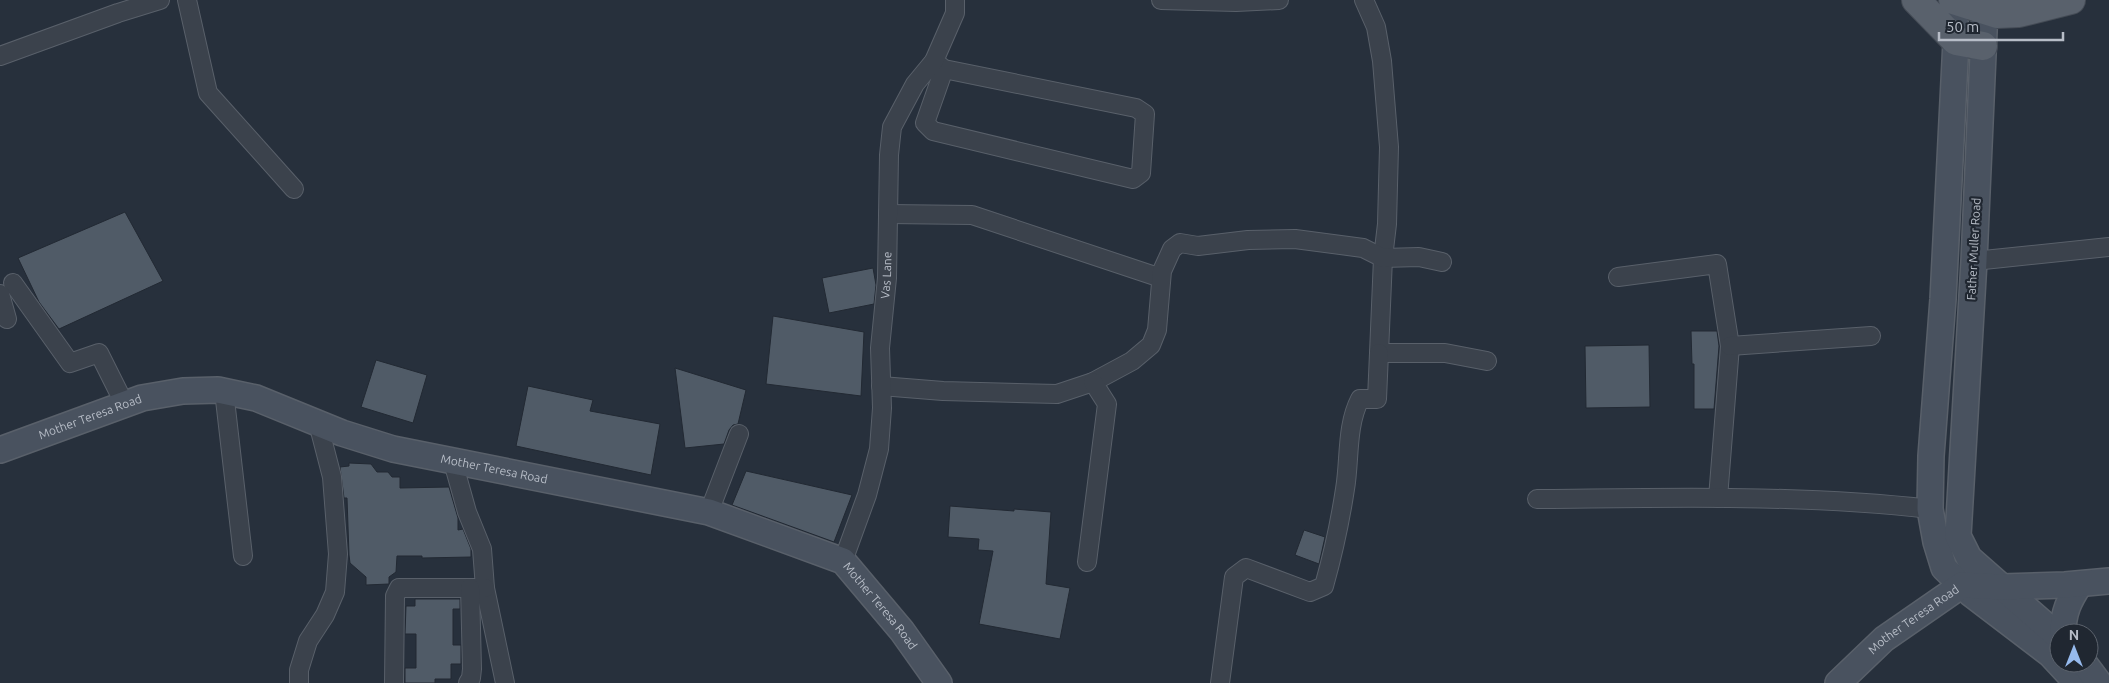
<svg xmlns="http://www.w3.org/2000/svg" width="2109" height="683" font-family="Ubuntu,sans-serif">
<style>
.building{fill:#505b67;stroke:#222933}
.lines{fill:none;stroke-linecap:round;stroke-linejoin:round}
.street-casing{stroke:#59606a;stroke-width:20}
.secondary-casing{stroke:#59606a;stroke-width:28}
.primary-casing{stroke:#444b55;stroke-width:30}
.street{stroke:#3b424c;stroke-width:18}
.secondary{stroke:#49525f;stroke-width:25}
.primary{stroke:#59616c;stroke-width:28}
.labels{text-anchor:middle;stroke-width:4.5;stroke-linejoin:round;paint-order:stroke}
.street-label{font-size:12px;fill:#b7bdc7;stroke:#202731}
</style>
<rect width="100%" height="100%" fill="#27303c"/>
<!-- building -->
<path class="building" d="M125,212L163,281L59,329L39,302L18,258Z
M873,268L876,285L874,304L829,313L822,278Z
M773,316L864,332L861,396L766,384Z
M1691,331H1717L1719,346L1714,409H1694V364H1692Z
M1649,345L1650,407L1586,408L1585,346Z
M376,360L427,375L413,423L361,407Z
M675,368L746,390L738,424L733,425L729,430L724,444L685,448Z
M528,386L593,400L590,411L660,424L651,475L516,446Z
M349,463L371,464L377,472H388L392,477H400V488L449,487L458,518V530L463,529L471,549V557L422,558V556H397L396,572L389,577V584L366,585V577L350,563L349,555L347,498H344L340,467L349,466Z
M746,471L852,495L834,542L732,505Z
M950,506L1014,511V509L1051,512L1046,584L1070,588L1060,639L979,624L993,551L978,550L979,539L948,537Z
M1304,530L1325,537L1319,564L1295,555Z
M415,599H460V609H453V645H461V664H451V679H435V683H405V668H416V634H405L406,606H415Z"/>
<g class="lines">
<!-- street casing -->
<g class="street-casing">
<g id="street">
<path d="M187,0L208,93L294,189"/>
<path d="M1161,0L1236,2L1279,0"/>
<path d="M1364,0L1376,27L1382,61L1389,147L1387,224L1383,258L1379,353H1445L1487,361"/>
<path d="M0,56L118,13L160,0"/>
<path d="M934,61L944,69L1136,108L1145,114L1141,173L1133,179L933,131L925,123L944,69"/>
<path d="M888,214L972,215L1161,278"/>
<path d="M1974,261L2109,247"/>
<path d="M1618,277L1717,264L1730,346L1718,498"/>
<path d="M13,283L70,363L99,353L125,405"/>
<path d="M0,294L7,319"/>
<path d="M1730,346L1871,336"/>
<path d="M881,386L943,391L1057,394L1093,382L1132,361L1151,345L1157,330L1162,271L1172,249L1180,243L1198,246L1248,240L1295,239L1363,248L1383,258L1419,257L1442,262"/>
<path d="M224,391L243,556"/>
<path d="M453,462L467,512L482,549L485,588L505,683"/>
<path d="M1537,499C1668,498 1800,494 1930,509"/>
<path d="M709,512L739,434"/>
<path id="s1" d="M843,561L867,495L879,449L882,408L880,348L887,278L889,155L892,127L915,84L934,61L955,13V0"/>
<path d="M1087,562L1107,404L1093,382"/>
<path d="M299,683V670L308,641L325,615L335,592L338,554L332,477L318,423"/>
<path d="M394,683L395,596L399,588H485"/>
<path d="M468,683L471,678L472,669L470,588"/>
<path d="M1220,683L1234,577L1246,568L1310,592L1324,586C1333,554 1340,522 1345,489C1350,460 1346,426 1360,399H1377L1379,353"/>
</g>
</g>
<!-- secondary casing -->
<g class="secondary-casing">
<g id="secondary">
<path d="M1954,1L1956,41L1943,299L1931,456L1930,509L1936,542L1944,568L1970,593L2050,654L2077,683"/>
<path d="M1985,9L1974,261L1958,536L1969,558L2059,637"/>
<path id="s2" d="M0,450L142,398L183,391L218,390L256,398L342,433L393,449L709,512L843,561L902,631L939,683"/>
<path d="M2063,633C2063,613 2069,600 2080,584"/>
<path d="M2084,663L2099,683"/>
<path id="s3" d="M1838,683L1884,639L1962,585L2002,587L2065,585L2109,581"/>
</g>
</g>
<!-- primary casing -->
<g class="primary-casing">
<path id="primary" d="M1916,0L1956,41L1983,46
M1953,0L1997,14L2019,13L2071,0"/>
</g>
<!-- street -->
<use href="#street" class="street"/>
<!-- secondary -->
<use href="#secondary" class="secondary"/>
<!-- primary -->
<use href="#primary" class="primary"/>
</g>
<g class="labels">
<!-- street labels -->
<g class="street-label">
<text transform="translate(1974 249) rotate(-87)" y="4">Father Muller Road</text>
<text dy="4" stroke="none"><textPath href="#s1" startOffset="292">Vas Lane</textPath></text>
<text dy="4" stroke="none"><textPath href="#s2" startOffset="96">Mother Teresa Road</textPath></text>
<text dy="4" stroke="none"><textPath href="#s2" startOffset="516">Mother Teresa Road</textPath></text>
<text dy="4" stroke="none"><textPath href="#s2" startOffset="936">Mother Teresa Road</textPath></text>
<text dy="4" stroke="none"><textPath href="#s3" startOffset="99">Mother Teresa Road</textPath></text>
</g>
</g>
<!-- north arrow -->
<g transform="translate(2074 648)"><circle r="24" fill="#202731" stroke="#5c636d"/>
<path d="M0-4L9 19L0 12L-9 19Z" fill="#96baed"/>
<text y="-8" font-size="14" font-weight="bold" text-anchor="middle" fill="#b7bdc7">N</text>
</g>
<!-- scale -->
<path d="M1939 32v8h124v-8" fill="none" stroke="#b7bdc7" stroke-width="2.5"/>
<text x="1946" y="32" font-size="15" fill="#b7bdc7" stroke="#202731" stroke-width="4" paint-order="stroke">50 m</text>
</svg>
